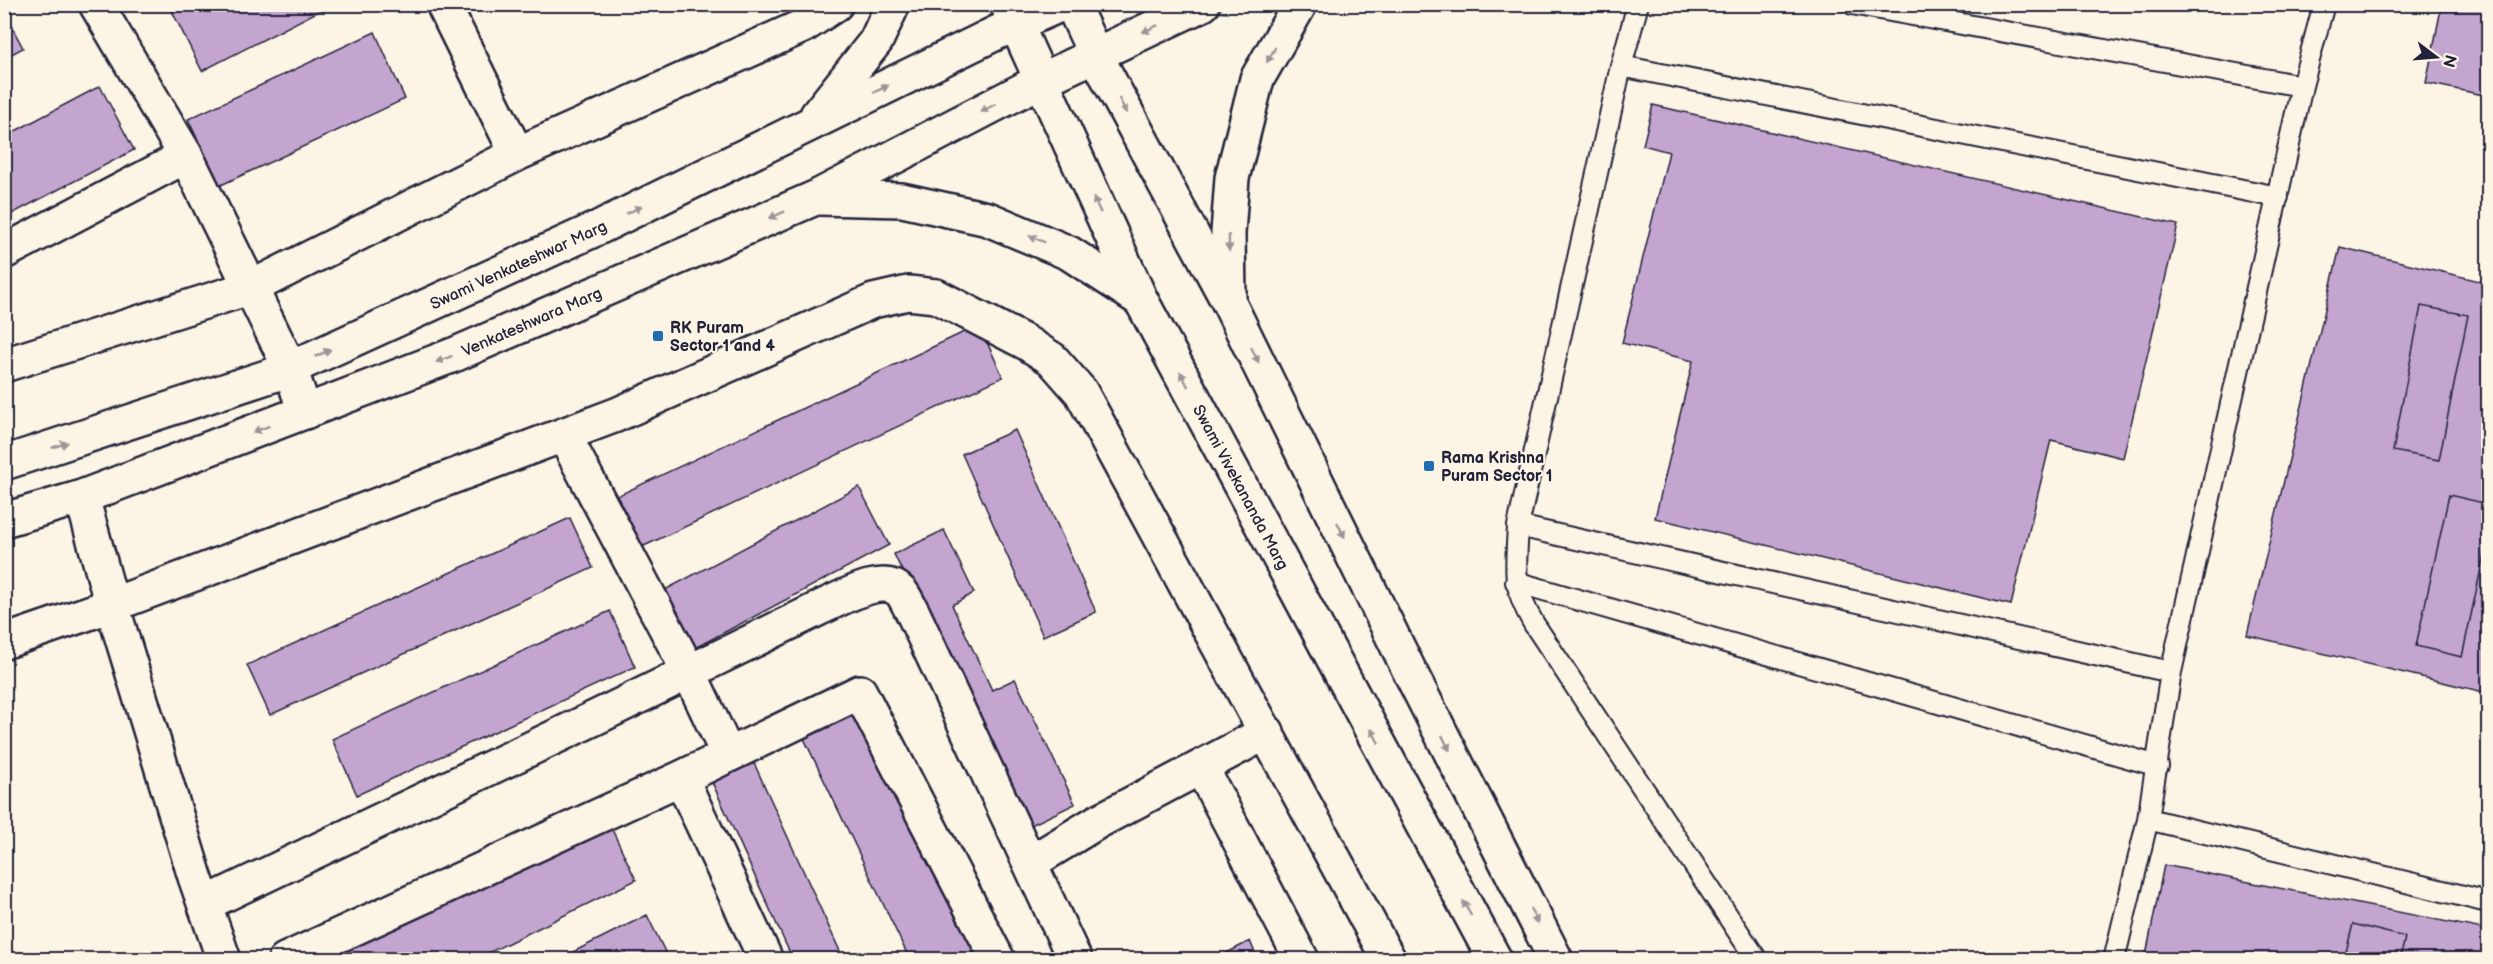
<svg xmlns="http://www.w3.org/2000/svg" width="2493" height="964" font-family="'Balsamiq Sans',sans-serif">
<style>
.building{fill:#c4a5d0;stroke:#22223b;stroke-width:1.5}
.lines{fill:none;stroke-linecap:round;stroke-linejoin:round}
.lane-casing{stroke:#22223b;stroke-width:24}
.street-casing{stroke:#22223b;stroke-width:38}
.secondary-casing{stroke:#22223b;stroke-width:38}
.lane{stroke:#fcf5e5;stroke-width:20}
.street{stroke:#fcf5e5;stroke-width:33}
.secondary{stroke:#fcf5e5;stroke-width:33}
.oneway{fill:#9a9698}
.poi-dot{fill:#1f6fb2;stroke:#fcf5e5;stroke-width:2}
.labels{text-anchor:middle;stroke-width:4.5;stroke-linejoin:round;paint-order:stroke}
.street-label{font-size:16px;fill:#22223b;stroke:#fcf5e5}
.poi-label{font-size:16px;font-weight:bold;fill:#22223b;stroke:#fcf5e5;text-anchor:start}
</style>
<rect width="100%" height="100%" fill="#fcf5e5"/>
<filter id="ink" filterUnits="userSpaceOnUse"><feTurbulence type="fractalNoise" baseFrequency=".0167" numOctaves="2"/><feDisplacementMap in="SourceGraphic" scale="12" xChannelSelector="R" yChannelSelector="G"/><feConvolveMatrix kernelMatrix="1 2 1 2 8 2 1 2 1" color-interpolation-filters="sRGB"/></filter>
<g filter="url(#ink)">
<!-- building -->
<path class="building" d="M179,4H321L323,9L202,71L171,9Z
M2442,4H2488V96L2426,83Z
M4,12L23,48L4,58Z
M375,32L405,99L219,186L188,119Z
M100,86L134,150L4,218V137Z
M1653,105L2178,225L2123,458L2051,440L2011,605L1655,518L1693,361L1622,343L1669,152L1643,145Z
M2340,247L2488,283V693L2247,635Z
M2421,306L2468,315L2439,460L2393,451Z
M979,325L1003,377L642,547L617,496Z
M1015,430L1096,612L1043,636L962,454Z
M859,487L889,545L691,650L661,592Z
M2449,495L2488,504V536L2462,657L2416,646Z
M570,518L593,568L270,715L247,665Z
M944,530L974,593L952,605L992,690L1015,679L1075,804L1025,828L894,554Z
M610,611L635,667L357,795L332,739Z
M858,699L983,960H910L799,728Z
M754,763L844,960H793L712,782Z
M608,821L636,880L474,960H324Z
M2164,865L2488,930V960H2145Z
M647,915L669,960H557Z
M2353,924L2405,937L2400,960H2344Z
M1250,941L1258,960H1213Z"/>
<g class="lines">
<!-- lane casing -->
<g class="lane-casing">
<path id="lane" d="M1638,4L1621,66L1518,526C1516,569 1511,586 1534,624L1757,960
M1852,4L2302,86
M1621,66L2278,197
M1518,526L2171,672
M1516,582L2158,766
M2148,819L2488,902
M2114,960L2148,819L2171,672L2302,86L2324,4"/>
</g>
<!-- street casing -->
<g class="street-casing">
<path id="street" d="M96,4L186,156L290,368L305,412
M443,4L517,154
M4,252L186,156
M4,365L252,287L517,154L803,26L836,4
M564,435L689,672L728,755
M82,497L112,605L195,877L224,960
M4,642L112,605L616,415L873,301L908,293L936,296L1025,342L1052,359L1081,392L1389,960
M1201,767L1302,960
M681,778L766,960
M1030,863L1097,822L1267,732
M205,904L603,714L822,607C842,598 883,573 901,592C906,598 909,606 913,613L1075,960
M285,960L681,778L860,692L998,960"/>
</g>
<!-- secondary casing -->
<g class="secondary-casing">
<g id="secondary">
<path id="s1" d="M1007,4L1141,300L1495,960"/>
<path d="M1072,4L1095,54L1229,303L1410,672L1556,960"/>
<path d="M817,115L876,41L893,4"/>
<path d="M818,198L902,200L988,219L1069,253L1141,300"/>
<path d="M1229,297L1228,233L1232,178L1257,79L1300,4"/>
<path id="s2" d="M4,463L282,372L600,227L996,33L1062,4"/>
<path id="s3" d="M4,520L82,497L456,354L815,198L1040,81L1203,4"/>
</g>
</g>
<!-- lane -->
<use href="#lane" class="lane"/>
<!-- street -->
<use href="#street" class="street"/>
<!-- secondary -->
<use href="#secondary" class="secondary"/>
</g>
<!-- one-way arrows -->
<defs><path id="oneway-solid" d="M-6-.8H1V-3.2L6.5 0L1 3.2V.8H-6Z" transform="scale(1.5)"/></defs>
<g class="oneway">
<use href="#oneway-solid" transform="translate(1150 29) rotate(155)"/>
<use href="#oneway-solid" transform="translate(1271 55) rotate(120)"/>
<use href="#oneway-solid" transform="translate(881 89) rotate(-26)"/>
<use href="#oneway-solid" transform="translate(1123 106) rotate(62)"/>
<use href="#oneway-solid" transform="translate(988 108) rotate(152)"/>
<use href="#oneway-solid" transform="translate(1097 205) rotate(-115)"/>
<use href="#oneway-solid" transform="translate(634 210) rotate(-26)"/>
<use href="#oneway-solid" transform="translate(777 215) rotate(156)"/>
<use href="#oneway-solid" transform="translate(1037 239) rotate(-157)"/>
<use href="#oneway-solid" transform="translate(1229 243) rotate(89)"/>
<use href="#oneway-solid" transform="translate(323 353) rotate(-25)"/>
<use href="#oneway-solid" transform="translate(1255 355) rotate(64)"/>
<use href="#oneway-solid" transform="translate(444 359) rotate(159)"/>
<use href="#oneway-solid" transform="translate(1184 379) rotate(-118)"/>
<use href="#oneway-solid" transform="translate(261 429) rotate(159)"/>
<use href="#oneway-solid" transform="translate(60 445) rotate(-18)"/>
<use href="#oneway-solid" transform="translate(1341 530) rotate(64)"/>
<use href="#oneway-solid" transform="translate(1375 736) rotate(-118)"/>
<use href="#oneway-solid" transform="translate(1446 743) rotate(63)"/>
<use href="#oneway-solid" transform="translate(1467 908) rotate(-118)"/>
<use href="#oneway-solid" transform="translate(1534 916) rotate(63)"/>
</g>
</g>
<!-- markers -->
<g class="poi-dot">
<rect x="652" y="330" width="12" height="12" rx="3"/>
<rect x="1423" y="460" width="12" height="12" rx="3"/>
</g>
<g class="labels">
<!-- street labels -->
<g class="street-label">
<text dy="6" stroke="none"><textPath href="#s2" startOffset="552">Swami Venkateshwar Marg</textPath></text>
<text dy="6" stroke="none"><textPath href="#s3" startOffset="564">Venkateshwara Marg</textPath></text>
<text dy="6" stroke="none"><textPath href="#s1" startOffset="537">Swami Vivekananda Marg</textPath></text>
</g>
<!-- poi labels -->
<g class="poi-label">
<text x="670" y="333">RK Puram<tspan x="670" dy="18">Sector 1 and 4</tspan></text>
<text x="1441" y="463">Rama Krishna<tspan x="1441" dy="18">Puram Sector 1</tspan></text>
</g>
</g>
<!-- margin -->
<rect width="2493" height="964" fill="none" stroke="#fcf5e5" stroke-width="24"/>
<rect x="12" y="12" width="2469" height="940" fill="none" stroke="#22223b" stroke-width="2" filter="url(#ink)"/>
<!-- north arrow -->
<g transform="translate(2436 57) rotate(106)" stroke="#fcf5e5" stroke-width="4.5" paint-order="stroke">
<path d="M0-4.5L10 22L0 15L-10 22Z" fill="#22223b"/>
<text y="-9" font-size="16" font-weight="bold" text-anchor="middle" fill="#22223b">N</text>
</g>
</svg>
